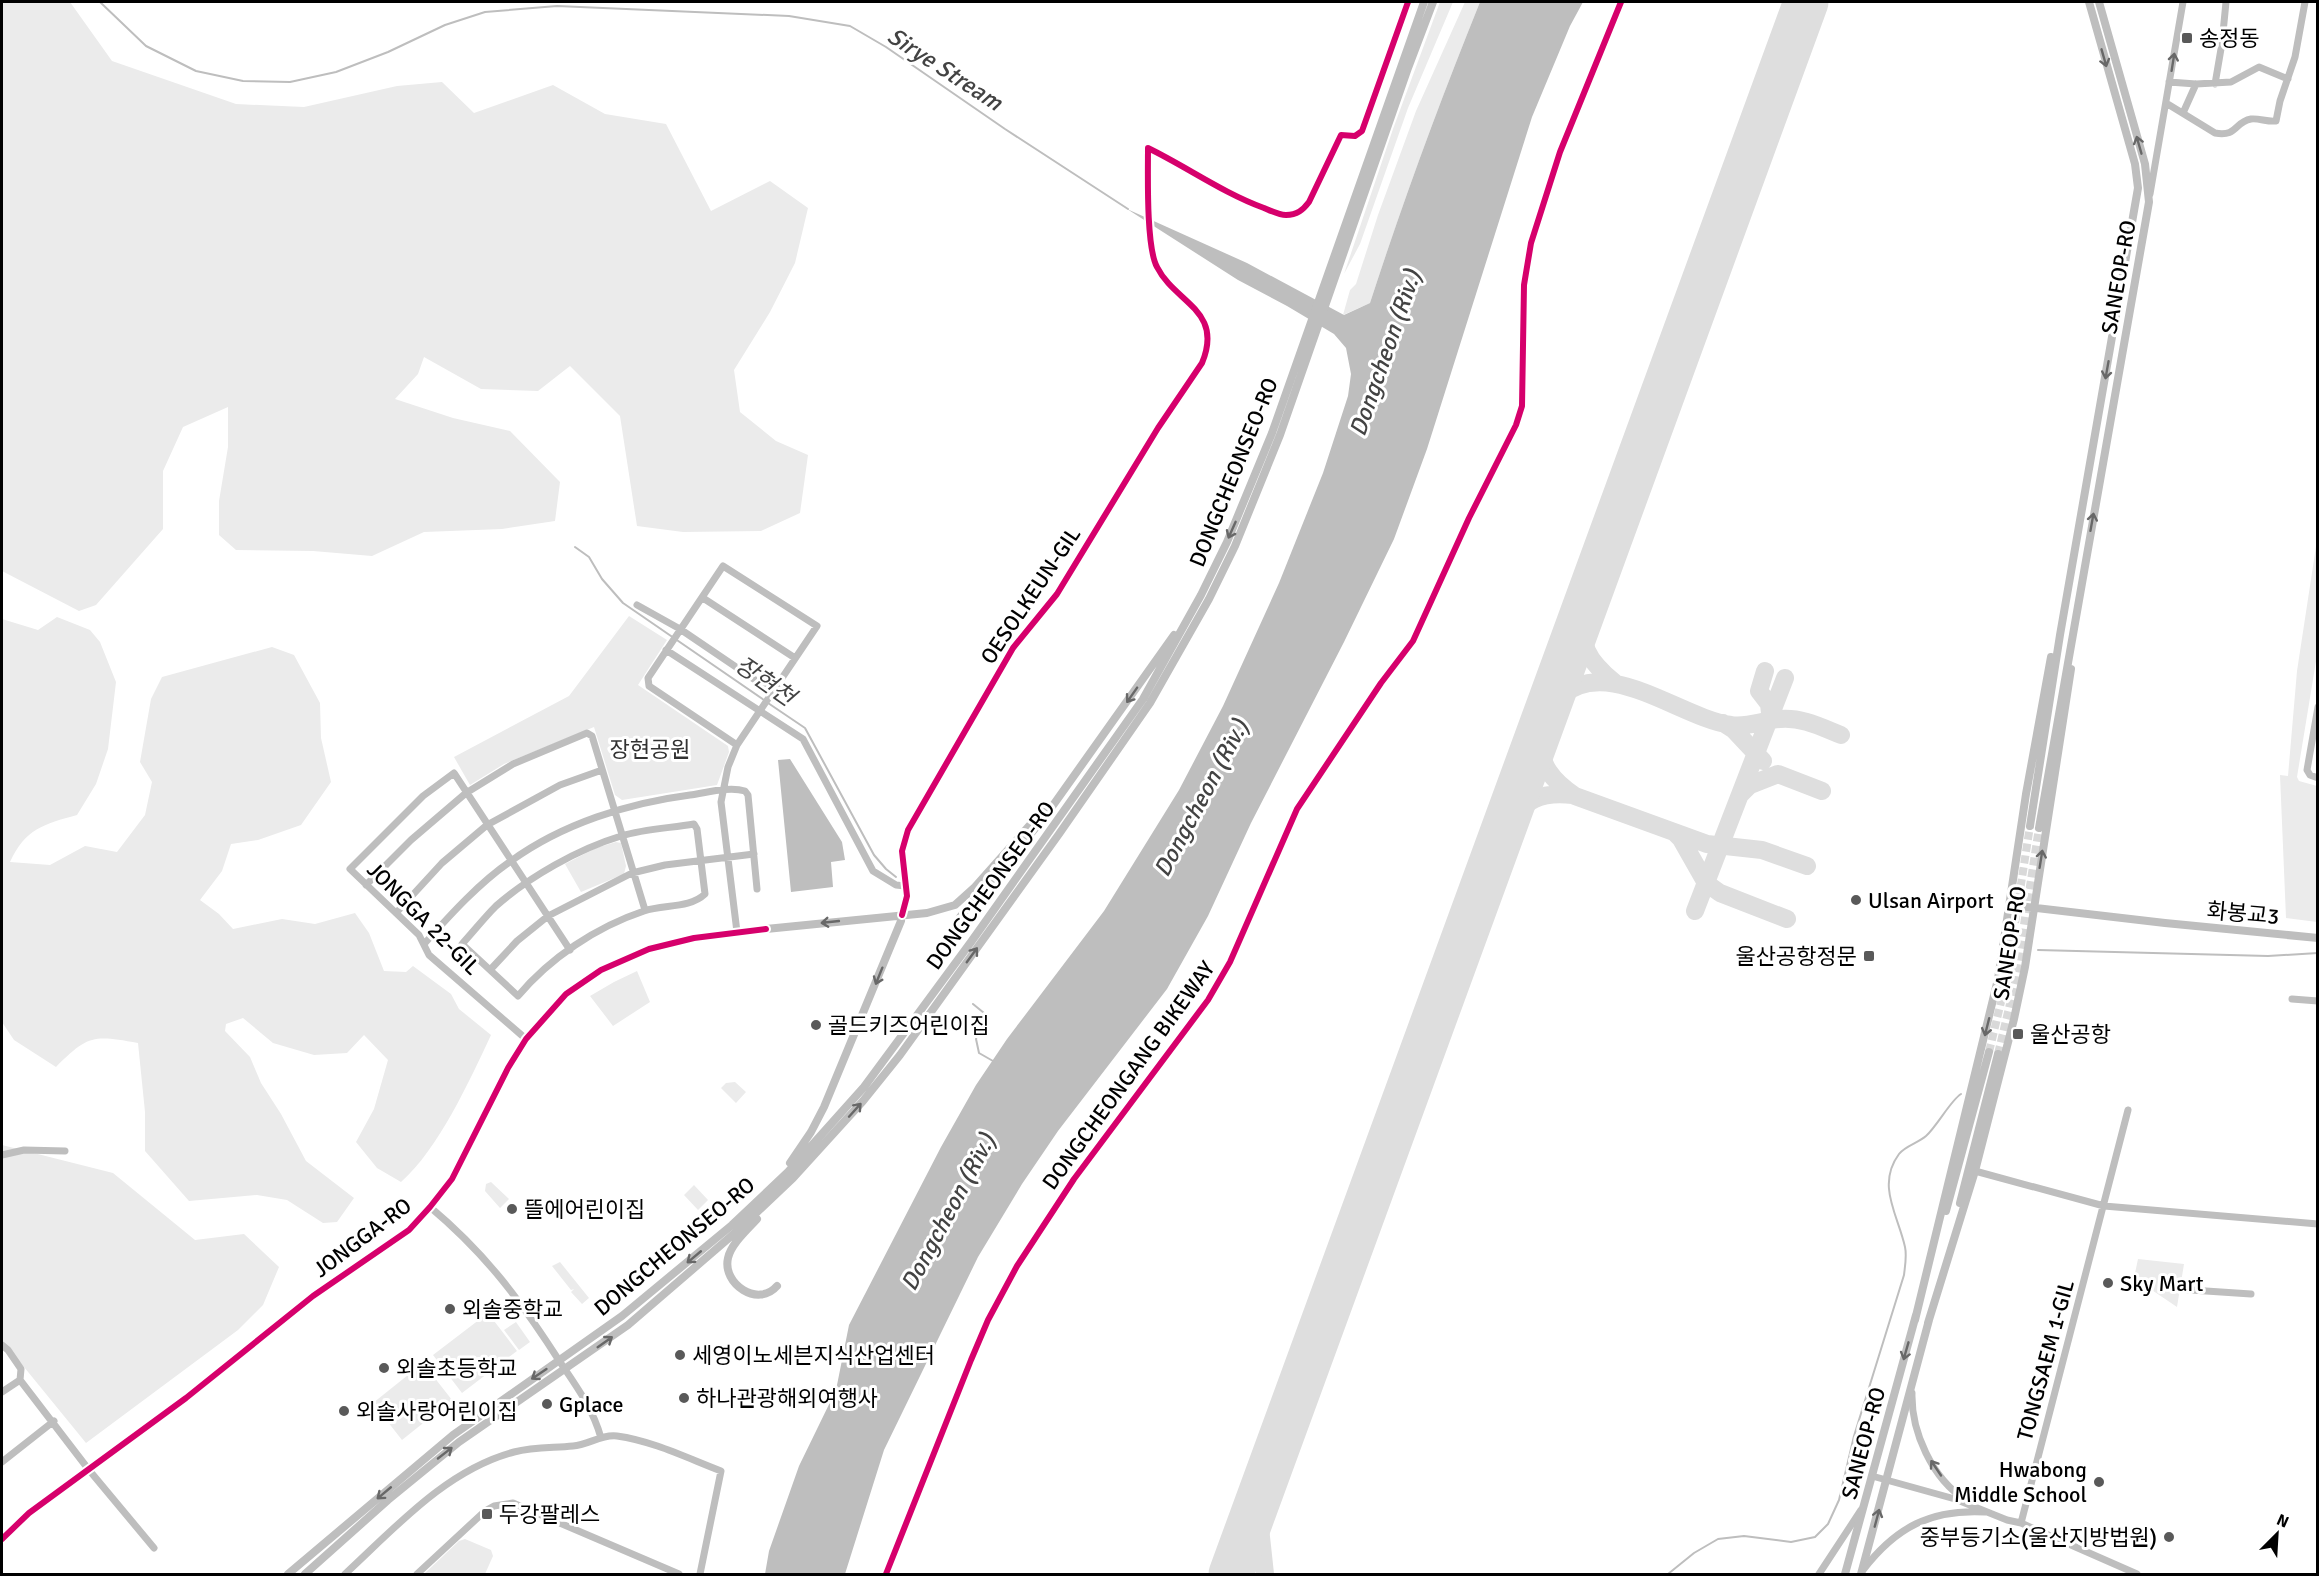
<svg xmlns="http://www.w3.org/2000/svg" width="2319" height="1576" font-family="Signika,'Noto Sans KR',sans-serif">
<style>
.green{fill:#ebebeb}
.water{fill:#bebebe}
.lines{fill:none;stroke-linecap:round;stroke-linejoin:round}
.stream{stroke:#bebebe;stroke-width:2}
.taxiway{stroke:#dedede;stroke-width:18}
.runway{stroke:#dedede;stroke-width:45}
.major-tunnel{stroke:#d9d9d9;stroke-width:8;stroke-dasharray:8 4;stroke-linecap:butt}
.minor{stroke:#bebebe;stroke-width:7}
.major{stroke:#bebebe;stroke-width:8}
.cycleway-casing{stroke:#fff;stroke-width:10}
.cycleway{stroke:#d6006c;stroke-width:6}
.oneway{stroke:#686868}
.poi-dot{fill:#595959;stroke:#fff;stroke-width:2}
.labels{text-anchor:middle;stroke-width:6;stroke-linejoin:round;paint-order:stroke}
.poi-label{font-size:22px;fill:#000;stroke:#fff;text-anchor:start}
.street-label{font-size:22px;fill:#000;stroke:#fff}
.park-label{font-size:22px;fill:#323232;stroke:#fff}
.water-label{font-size:24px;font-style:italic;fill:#434343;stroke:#fff}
</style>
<rect width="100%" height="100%" fill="#fff"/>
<!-- green -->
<path class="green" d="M2,2H70L112,61L236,104L304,107L397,86L442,82L474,113L553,85L605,114L666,124L711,211L770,181L808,208L795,263L770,312L734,370L740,412L776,441L808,455L800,513L761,531L683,532L637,526L620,416L570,366L538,391L481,389L424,357L418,374L395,399L453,418L510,431L560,482L555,521L502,529L424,532L372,556L313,551L236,550L219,535V501L228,447V407L183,427L163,471V529L96,605L79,611L2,571Z
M1440,2H1453L1408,108L1360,244L1344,274L1393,129Z
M1465,2H1480C1440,101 1403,201 1370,303L1343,315L1350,290L1356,284L1378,215L1416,111Z
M2317,540V655L2297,777L2299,781L2317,786V922L2286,918L2280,775L2288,776L2297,671Z
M629,616L667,640L638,685L728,746L729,752L717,785L622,800L615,795L594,727L504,764L470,785L454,757L569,696Z
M57,617L90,630L100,642L116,682L108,749L96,784L77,815C44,824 25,829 10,862L50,865L85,846L117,852L145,815L152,782L140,762L151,699L162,677L272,647L294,655L320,703L321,738L331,782L301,825L258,840L231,844L222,871L200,900L219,914L233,929L282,919L315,924L355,913L369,933L384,971L406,972L413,966L451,994L459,1009L491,1035C470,1080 438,1150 401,1182L377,1168L356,1142L374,1109L388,1060L364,1035L347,1053L314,1055L273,1043L243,1018L226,1024L225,1031L250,1057L261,1083L281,1114L306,1161L354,1198L337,1222L323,1223L287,1200L257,1195L189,1201L145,1151V1112L138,1043C93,1035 88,1035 56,1067L14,1040L2,1022V619L38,630Z
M616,842L621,843L626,866L624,874L581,892L565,864L596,848Z
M637,971L650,1002L613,1026L590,996L614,982Z
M735,1082L746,1092L736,1103L721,1088L726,1083Z
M2,1145L113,1173L195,1240L244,1234L279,1267L263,1305L238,1330L86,1443L2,1340Z
M491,1182L509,1199L500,1208L485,1191L486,1184Z
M694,1185L708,1200L698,1210L684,1195Z
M2138,1259L2184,1264L2177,1307L2134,1278Z
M560,1262L589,1298L582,1304L571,1292L574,1289L571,1290L552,1266Z
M488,1313L517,1351L462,1393L433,1355Z
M516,1322L530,1342L519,1350L504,1330Z
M423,1363L452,1400L402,1440L373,1403Z
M465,1539L491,1550L493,1556L485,1574H424L459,1541Z"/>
<!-- water -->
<path class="water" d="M1480,2H1583L1570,26L1532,117L1427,449L1394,539L1344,642L1251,823L1208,916L1167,989L1058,1131L1022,1184L978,1257L884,1450L845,1574H765L769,1551L799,1466L836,1390L849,1325L941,1147L976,1085L1007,1039L1104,911L1179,790L1223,706L1279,583L1323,473L1348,396L1351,374L1346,348L1334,334L1287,306L1238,280L1127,209L1247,263L1344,315L1370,303C1403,201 1440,101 1480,2Z
M790,759L842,842L845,860L831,862L833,887L791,892L778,760Z"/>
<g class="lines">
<!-- stream -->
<path class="stream" d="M100,2L146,46L196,71L243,81L290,82L336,72L388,52L445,25L485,12L557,6L789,16L850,26L886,47L1005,129L1128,209
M575,547L589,557L602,579L623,603L764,700
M768,703L805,728L874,855L886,869L896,877
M2038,950L2268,956L2318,953
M973,1004L984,1013L976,1039L979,1053L993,1061
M1668,1574L1694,1553L1718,1539L1744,1536L1791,1542L1815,1537L1828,1524L1839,1500L1854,1436L1904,1275C1905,1266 1907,1256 1905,1247C1898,1215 1876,1185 1899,1154C1905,1146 1918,1143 1926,1136C1937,1126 1951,1100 1961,1094"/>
<!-- taxiway -->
<path class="taxiway" d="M1584,609C1579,645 1587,660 1614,682
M1765,671L1759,691L1769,704L1770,713
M1723,723L1734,730L1763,761
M1741,794L1750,785L1778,774L1822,791
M1505,826C1527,800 1539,791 1573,795
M1675,833L1681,839L1706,883L1720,893L1787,919
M1807,866L1762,850L1707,844L1575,796C1554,782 1537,764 1541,736C1543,721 1548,708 1560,697C1607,654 1680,718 1731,725C1746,728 1764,720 1780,719C1802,717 1821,727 1841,735
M1695,911L1785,678
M1263,1486L1258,1509L1265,1574
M1222,1574L1238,1551L1246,1533"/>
<!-- runway -->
<path class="runway" d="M1231,1574L1806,2"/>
<!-- major-tunnel -->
<path class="major-tunnel" d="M1989,1052L2006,981L2030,826
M1998,1054L2015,983L2039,828"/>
<!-- minor -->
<path class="minor" d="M2169,82L2196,84L2231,82L2259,67L2288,79
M2215,84L2222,43L2226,2
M2166,103L2215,133C2238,137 2234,122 2251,119C2259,118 2267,122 2276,121L2280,101L2295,57L2305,2
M2183,113L2196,84
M2150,194L2183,2
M703,598L795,658
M637,605L680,629L773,692
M666,650L803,739L873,871L896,885L905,886
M2318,707L2307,770L2310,775L2318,778
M694,824L697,829L705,894C689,909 664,904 644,911C596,927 550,958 518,996L462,944C473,932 484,918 496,906C529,877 578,849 621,836C644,829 670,828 694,824Z
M366,885L411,840L466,793L513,764L587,733L592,736L645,910
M397,912L442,863L487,825L560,785L602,770
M902,915L907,896L902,851L908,830L1013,648L1057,594L1158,428L1202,363C1224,310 1175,303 1157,267C1146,247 1148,173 1148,148C1187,167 1223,193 1264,208C1271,211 1279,215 1286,215C1297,215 1303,210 1309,202L1341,135L1355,136L1362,131L1408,2
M737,932L721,802L728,767L737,745L817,626L723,566L648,678L649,686L737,745
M425,943C451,914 479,883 511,861C562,824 628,803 690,795C706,793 729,786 745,791L748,795L757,889
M490,970L517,941L548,916L632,873L665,865L754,854
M2292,999L2318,1001
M526,1039L429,955L419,935L350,869L423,796L454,773L570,950
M2,1155L24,1150L65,1151
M1975,1171L2104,1206L2318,1224
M430,1207C486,1254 521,1301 560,1362C577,1387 593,1409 601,1438
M2176,1289L2251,1294
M2,1345L8,1350L21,1369L20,1380
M20,1380L89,1470L154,1548
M2,1392L20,1380
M1912,1393C1911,1431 1932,1479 1966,1500
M2,1462L54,1421
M1872,1476L1955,1499L2007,1520L2021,1523L2137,1574
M2021,1523L2128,1110
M2,1539L29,1513L186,1398L313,1296L409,1230L430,1207L452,1179L508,1068L526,1039L566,994L601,970L649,949L694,938L766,929
M1863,1570C1896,1527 1931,1509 1985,1512
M345,1574C395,1528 446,1470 514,1452C534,1447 553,1448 573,1446C588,1445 602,1434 617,1436C653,1441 687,1458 721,1471L700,1574
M417,1574L485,1511L494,1506L513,1503L679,1574
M1819,1574L1861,1510"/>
<!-- major -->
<path class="major" d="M2030,826L2060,635L2138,188L2135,164L2089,2
M2039,828L2149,202L2145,164L2099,2
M2010,905L2165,923L2318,938
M960,917L1044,818L1174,635
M766,929L927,913L955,905L975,887L1045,808
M790,1163L811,1132L824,1107L901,921
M1960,1203L1998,1054
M1946,1211L1989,1052
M757,1219C747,1230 731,1244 728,1258C722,1284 758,1308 777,1286
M1915,1320L1998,979L2026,794L2051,657
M1928,1323L1975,1171L2014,1019L2025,967L2071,669
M288,1574L453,1435L622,1316L732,1225L788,1172L864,1087L971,942L1143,699L1201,595L1227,542L1272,433L1424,2
M305,1574L388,1500L459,1442L628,1325L736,1232L793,1178L863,1101L900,1055L1059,834L1150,703L1209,599L1235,546L1280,435L1408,68L1433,2
M1845,1574L1916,1315
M1861,1574L1929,1320"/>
<!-- cycleway casing -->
<g class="cycleway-casing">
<path id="cycleway" d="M902,915L907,896L902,851L908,830L1013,648L1057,594L1158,428L1202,363C1224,310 1175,303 1157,267C1146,247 1148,173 1148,148C1187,167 1223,193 1264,208C1271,211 1279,215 1286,215C1297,215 1303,210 1309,202L1341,135L1355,136L1362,131L1408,2
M2,1539L29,1513L186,1398L313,1296L409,1230L430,1207L452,1179L508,1068L526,1039L566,994L601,970L649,949L694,938L766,929
M886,1574L971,1360L988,1320L1017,1266L1074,1179L1208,1000L1230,962L1297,809L1381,683L1413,641L1469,518L1516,425L1522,406L1524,285L1531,243L1560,152L1621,2"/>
</g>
<!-- cycleway -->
<use href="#cycleway" class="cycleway"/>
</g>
<!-- one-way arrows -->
<defs><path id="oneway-shaft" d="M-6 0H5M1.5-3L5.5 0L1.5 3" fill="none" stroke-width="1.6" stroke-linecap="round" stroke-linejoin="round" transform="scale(1.5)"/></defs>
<g class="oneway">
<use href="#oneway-shaft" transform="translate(2104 58) rotate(74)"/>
<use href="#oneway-shaft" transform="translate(2173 62) rotate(-81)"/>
<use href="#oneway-shaft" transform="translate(2139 145) rotate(-106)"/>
<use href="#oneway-shaft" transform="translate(2107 370) rotate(100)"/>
<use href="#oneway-shaft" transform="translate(2092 522) rotate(-80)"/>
<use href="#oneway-shaft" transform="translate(1232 530) rotate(114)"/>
<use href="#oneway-shaft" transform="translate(1132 695) rotate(125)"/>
<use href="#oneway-shaft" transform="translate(2041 859) rotate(-81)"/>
<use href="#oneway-shaft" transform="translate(830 922) rotate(174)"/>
<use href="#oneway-shaft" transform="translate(972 955) rotate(-54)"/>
<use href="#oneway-shaft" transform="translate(879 976) rotate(112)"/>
<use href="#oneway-shaft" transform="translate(1987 1027) rotate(104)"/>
<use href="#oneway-shaft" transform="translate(855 1110) rotate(-48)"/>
<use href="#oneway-shaft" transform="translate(694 1257) rotate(140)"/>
<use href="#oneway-shaft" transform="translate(605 1342) rotate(-35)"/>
<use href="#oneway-shaft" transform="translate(1906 1351) rotate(106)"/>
<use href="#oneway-shaft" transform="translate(539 1374) rotate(146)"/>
<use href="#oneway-shaft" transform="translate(445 1453) rotate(-38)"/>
<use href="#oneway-shaft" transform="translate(1936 1468) rotate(-124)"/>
<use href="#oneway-shaft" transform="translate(384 1493) rotate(140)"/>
<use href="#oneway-shaft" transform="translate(1877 1518) rotate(-75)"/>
</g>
<!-- markers -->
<g class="poi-dot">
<rect x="2181" y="32" width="12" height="12" rx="3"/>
<circle cx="1856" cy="900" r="6"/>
<rect x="1863" y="950" width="12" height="12" rx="3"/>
<circle cx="816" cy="1025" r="6"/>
<rect x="2012" y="1028" width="12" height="12" rx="3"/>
<circle cx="512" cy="1209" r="6"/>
<circle cx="2108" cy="1283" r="6"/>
<circle cx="450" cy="1309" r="6"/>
<circle cx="680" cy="1355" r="6"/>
<circle cx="384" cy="1368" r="6"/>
<circle cx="684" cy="1398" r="6"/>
<circle cx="547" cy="1404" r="6"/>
<circle cx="344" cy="1411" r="6"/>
<circle cx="2099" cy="1482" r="6"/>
<rect x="481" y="1508" width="12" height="12" rx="3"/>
<circle cx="2169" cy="1537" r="6"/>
</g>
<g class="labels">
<!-- poi labels -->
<g class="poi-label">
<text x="2199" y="46">송정동</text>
<text x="1868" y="908">Ulsan Airport</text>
<text x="1857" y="964" text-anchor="end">울산공항정문</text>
<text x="828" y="1033">골드키즈어린이집</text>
<text x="2030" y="1042">울산공항</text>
<text x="524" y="1217">뜰에어린이집</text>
<text x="2120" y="1291">Sky Mart</text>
<text x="462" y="1317">외솔중학교</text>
<text x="692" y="1363">세영이노세븐지식산업센터</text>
<text x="396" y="1376">외솔초등학교</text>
<text x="696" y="1406">하나관광해외여행사</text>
<text x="559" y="1412">Gplace</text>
<text x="356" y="1419">외솔사랑어린이집</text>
<text x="2087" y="1477" text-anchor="end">Hwabong<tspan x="2087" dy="25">Middle School</tspan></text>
<text x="499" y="1522">두강팔레스</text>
<text x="2157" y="1545" text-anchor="end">중부등기소(울산지방법원)</text>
</g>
<!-- street labels -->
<g class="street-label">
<text transform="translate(2118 277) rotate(-80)" y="8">SANEOP-RO</text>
<text transform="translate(1233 472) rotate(-68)" y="8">DONGCHEONSEO-RO</text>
<text transform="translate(1030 595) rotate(-56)" y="8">OESOLKEUN-GIL</text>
<text transform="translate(990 885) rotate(-54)" y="8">DONGCHEONSEO-RO</text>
<text transform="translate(2243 913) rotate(5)" y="8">화봉교3</text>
<text transform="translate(424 918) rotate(45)" y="8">JONGGA 22-GIL</text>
<text transform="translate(2009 943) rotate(-81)" y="8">SANEOP-RO</text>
<text transform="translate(1128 1075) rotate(-54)" y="8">DONGCHEONGANG BIKEWAY</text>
<text transform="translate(362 1237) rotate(-37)" y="8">JONGGA-RO</text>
<text transform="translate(674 1246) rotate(-40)" y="8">DONGCHEONSEO-RO</text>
<text transform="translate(2045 1360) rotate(-75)" y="8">TONGSAEM 1-GIL</text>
<text transform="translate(1863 1443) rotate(-75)" y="8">SANEOP-RO</text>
</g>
<!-- park labels -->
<g class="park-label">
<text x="650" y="757">장현공원</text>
</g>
<!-- water labels -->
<g class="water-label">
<text transform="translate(945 69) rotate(33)" y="8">Sirye Stream</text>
<text transform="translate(1385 353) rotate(-71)" y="8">Dongcheon (Riv.)</text>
<text transform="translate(765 681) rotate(35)" y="8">장현천</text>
<text transform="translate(1201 798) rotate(-62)" y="8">Dongcheon (Riv.)</text>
<text transform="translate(948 1212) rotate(-62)" y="8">Dongcheon (Riv.)</text>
</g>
</g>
<!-- border -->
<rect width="2319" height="1576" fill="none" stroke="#000000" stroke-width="6"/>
<!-- north arrow -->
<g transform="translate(2277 1534) rotate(24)" stroke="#ffffff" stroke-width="4.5" paint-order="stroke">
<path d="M0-4.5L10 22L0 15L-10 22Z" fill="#000000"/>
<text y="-9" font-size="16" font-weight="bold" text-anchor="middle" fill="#000000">N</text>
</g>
</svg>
